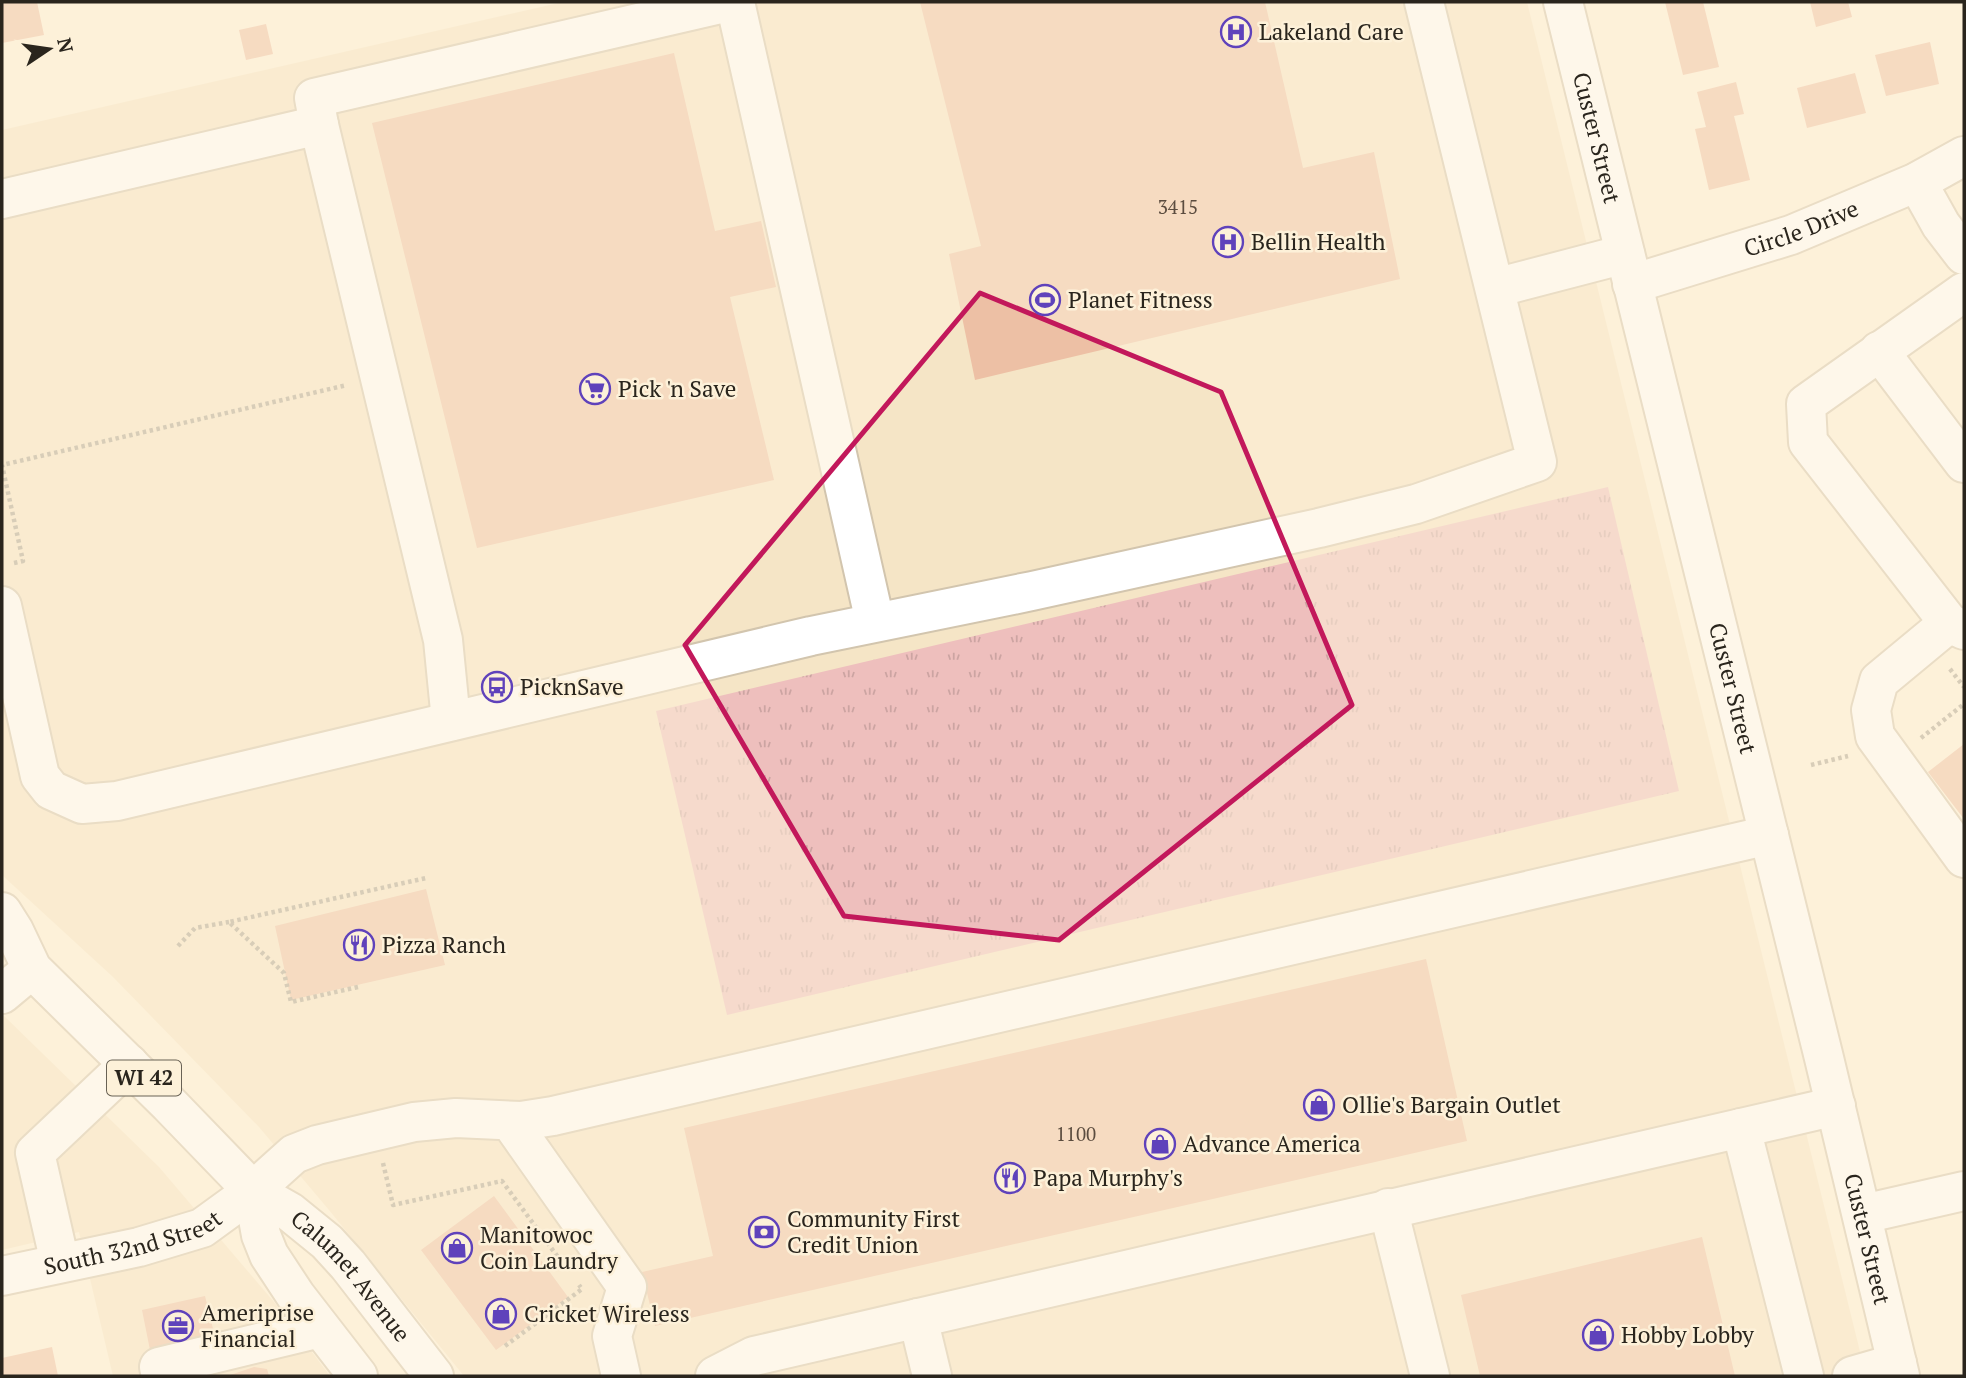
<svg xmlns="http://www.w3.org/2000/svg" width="1966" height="1378" font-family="'PT Serif',serif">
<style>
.built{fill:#f5e5c6}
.grass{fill:url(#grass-tufts)}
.building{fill:#edc0a5}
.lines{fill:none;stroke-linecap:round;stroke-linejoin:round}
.minor-casing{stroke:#d2c5ae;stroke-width:42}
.major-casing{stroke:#d2c5ae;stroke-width:42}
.path{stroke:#aba290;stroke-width:4.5;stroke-dasharray:3.5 3.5;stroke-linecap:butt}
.minor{stroke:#fff;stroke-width:38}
.major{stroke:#fff;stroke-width:38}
.marked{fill:none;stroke:#c2185b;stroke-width:5;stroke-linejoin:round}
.labels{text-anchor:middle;stroke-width:5;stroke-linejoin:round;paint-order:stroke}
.number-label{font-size:19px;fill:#5b4c3f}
.shield{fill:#fdf1d9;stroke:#696255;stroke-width:2}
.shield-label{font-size:21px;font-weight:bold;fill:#2a251d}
.poi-label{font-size:23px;fill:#2a251d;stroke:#fdf1d9;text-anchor:start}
.street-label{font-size:23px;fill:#2a251d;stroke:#fdf1d9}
</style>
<defs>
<pattern id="grass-tufts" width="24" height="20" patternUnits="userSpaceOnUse" patternTransform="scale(1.75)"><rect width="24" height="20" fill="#eebfbd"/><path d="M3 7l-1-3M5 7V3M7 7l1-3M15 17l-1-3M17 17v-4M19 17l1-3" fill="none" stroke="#cca4a2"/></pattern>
</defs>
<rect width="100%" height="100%" fill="#fdf1d9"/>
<!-- built -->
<path class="built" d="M563,2H1527L1866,1376H464L329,1210L259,1127L113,977L2,875V130Z
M2,1014L159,1167L274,1302L330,1376H113L79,1232L2,1250Z"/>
<!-- grass -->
<path class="grass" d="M1608,487L1679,791L727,1015L656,711Z"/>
<!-- building -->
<path class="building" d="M2,2H37L44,35L2,43Z
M920,2H1265L1303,168L1374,152L1400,279L975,380L949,254L981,246Z
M1665,2H1703L1719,67L1683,75Z
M1810,2H1848L1852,17L1816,27Z
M266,24L273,54L246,60L239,30Z
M1930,42L1939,84L1886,96L1875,55Z
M674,53L715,231L761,221L776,287L730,297L774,480L477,548L372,123Z
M1855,73L1866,113L1807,128L1797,88Z
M1736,82L1744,114L1734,116L1750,180L1709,190L1695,129L1706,127L1697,92Z
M1964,744V819L1928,772Z
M426,889L445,965L291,1000L275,926Z
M1426,959L1467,1141L655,1326L642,1272L713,1256L684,1128Z
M494,1196L568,1297L496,1350L421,1250Z
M1702,1237L1735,1376H1480L1461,1295Z
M205,1296L216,1341L151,1355L142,1310Z
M52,1347L58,1376H2V1358Z
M254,1367L267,1369L269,1376H227Z"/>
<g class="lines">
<!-- minor casing -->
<g class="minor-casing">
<g id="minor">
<path d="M735,2L875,622"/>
<path id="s1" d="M1563,2L1824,1058L1900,1376"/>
<path d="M319,125L443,640L451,721"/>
<path d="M1917,182L1941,225L1964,255"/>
<path d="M2,199L319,125L314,98L729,2"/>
<path id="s2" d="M1632,284L1791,235L1917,182L1964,156"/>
<path d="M1495,288L1625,254"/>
<path d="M1964,292L1806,404L1808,442L1949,623L1964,630"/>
<path d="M1879,351L1964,463"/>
<path d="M2,606L40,776L51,790L82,804L117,801L811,636L1032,591L1319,528L1416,504L1537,462L1424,2"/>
<path d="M1949,623L1879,681L1871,710L1875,736L1964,858"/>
<path d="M2,994L32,969"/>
<path d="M510,1121L627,1287L612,1336L621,1376"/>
<path d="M1741,1128L1804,1376"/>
<path d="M1388,1208L1430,1376"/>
<path d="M1863,1214L1964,1191"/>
<path d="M60,1263L35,1153L129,1064"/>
<path id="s3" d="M2,1276L139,1247L202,1228L253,1191L294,1154L317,1145L414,1122L456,1118L521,1121L553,1116L1769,835"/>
<path d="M918,1318L932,1376"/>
<path d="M161,1376L159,1367L320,1328"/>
<path d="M715,1376L754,1356L1836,1106"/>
<path d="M1852,1376L1897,1363"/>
</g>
</g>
<!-- major casing -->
<g class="major-casing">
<g id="major">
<path id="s4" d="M2,912L14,931L32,969L169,1104L253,1191L290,1212L327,1242L348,1265L434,1376"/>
<path d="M253,1191L261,1235L269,1255L296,1296L358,1376"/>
</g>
</g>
<!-- path -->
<path class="path" d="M14,563L23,561L2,465L347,385
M1950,669L1964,687
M1921,738L1964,704
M1811,765L1848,756
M178,946L195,928L229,922
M358,987L291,1002L284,973L229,922L426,878
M383,1163L393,1205L502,1181L563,1264
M505,1346L582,1289L579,1285"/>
<!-- minor -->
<use href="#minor" class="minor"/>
<!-- major -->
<use href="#major" class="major"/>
</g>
<!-- marked area -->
<path d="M0 0H1966V1378H0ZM980,293L1221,392L1352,705L1059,940L844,916L685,645Z" fill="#fdf1d9" fill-opacity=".55" fill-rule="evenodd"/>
<path class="marked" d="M980,293L1221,392L1352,705L1059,940L844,916L685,645Z"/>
<!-- icons -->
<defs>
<g id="hospital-ring" transform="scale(1.575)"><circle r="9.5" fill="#fdf1d9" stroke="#5f42bb" stroke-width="1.5"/><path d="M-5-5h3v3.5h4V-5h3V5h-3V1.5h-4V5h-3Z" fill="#5f42bb"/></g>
<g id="stadium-ring" transform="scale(1.575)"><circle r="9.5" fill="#fdf1d9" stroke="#5f42bb" stroke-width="1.5"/><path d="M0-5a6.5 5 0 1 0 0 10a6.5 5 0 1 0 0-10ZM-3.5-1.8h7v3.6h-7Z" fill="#5f42bb"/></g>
<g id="supermarket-ring" transform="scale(1.575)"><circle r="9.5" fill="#fdf1d9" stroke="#5f42bb" stroke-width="1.5"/><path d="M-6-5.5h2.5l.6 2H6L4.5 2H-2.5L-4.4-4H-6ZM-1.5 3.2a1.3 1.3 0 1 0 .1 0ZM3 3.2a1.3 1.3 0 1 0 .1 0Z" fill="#5f42bb"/></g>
<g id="bus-ring" transform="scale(1.575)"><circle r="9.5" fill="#fdf1d9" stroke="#5f42bb" stroke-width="1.5"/><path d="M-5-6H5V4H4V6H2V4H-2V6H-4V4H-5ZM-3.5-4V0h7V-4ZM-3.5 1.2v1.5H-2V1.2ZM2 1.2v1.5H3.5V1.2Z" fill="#5f42bb"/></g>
<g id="restaurant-ring" transform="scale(1.575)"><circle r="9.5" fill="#fdf1d9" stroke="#5f42bb" stroke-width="1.5"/><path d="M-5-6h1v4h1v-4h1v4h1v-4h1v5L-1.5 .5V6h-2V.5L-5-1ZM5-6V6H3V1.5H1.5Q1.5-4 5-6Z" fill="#5f42bb"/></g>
<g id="shop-ring" transform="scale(1.575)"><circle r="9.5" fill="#fdf1d9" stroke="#5f42bb" stroke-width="1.5"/><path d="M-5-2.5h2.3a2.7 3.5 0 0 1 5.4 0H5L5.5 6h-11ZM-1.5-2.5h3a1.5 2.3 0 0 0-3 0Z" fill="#5f42bb"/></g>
<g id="bank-ring" transform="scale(1.575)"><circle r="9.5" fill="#fdf1d9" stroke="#5f42bb" stroke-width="1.5"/><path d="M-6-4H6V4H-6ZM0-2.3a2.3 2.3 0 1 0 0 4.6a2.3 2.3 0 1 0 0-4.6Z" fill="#5f42bb"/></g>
<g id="office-ring" transform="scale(1.575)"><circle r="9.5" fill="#fdf1d9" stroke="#5f42bb" stroke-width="1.5"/><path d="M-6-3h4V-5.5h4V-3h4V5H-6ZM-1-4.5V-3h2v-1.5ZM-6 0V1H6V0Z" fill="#5f42bb"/></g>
</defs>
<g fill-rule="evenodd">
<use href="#hospital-ring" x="1236" y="32"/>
<use href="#hospital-ring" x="1228" y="242"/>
<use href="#stadium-ring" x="1045" y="300"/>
<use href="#supermarket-ring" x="595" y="389"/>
<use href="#bus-ring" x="497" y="687"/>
<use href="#restaurant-ring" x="359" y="945"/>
<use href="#shop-ring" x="1319" y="1105"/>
<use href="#shop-ring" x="1160" y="1144"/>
<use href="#restaurant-ring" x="1010" y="1178"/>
<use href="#bank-ring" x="764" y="1232"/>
<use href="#shop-ring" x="457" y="1248"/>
<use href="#shop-ring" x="501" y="1314"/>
<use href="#office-ring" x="178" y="1326"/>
<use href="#shop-ring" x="1598" y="1335"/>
</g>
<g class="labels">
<!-- number labels -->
<g class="number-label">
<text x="1178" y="214">3415</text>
<text x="1076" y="1141">1100</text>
</g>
<!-- shield labels -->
<rect class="shield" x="107" y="1060.5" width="74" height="35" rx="5"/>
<g class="shield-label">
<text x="144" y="1085">WI 42</text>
</g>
<!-- poi labels -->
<g class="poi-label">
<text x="1259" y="40">Lakeland Care</text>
<text x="1251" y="250">Bellin Health</text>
<text x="1068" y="308">Planet Fitness</text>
<text x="618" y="397">Pick 'n Save</text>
<text x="520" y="695">PicknSave</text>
<text x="382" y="953">Pizza Ranch</text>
<text x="1342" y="1113">Ollie's Bargain Outlet</text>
<text x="1183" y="1152">Advance America</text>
<text x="1033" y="1186">Papa Murphy's</text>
<text x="787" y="1227">Community First<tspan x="787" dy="26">Credit Union</tspan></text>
<text x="480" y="1243">Manitowoc<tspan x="480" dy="26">Coin Laundry</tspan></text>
<text x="201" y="1321">Ameriprise<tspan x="201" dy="26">Financial</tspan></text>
<text x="524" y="1322">Cricket Wireless</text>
<text x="1621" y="1343">Hobby Lobby</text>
</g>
<!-- street labels -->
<g class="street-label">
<text dy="8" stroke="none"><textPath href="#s1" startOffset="140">Custer Street</textPath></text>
<text dy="8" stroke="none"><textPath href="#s2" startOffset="178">Circle Drive</textPath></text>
<text dy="8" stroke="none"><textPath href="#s1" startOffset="707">Custer Street</textPath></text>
<text dy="8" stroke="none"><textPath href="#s3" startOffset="135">South 32nd Street</textPath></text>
<text dy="8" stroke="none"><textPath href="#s1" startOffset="1274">Custer Street</textPath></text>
<text dy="8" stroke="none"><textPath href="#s4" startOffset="509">Calumet Avenue</textPath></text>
</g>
</g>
<!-- border -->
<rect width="1966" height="1378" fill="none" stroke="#2a251d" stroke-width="7"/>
<!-- north arrow -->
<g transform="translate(49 49) rotate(77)" stroke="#fdf1d9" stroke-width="5" paint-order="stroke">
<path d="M0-5L12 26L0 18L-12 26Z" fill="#2a251d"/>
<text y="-10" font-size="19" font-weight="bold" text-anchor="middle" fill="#2a251d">N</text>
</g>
</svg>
